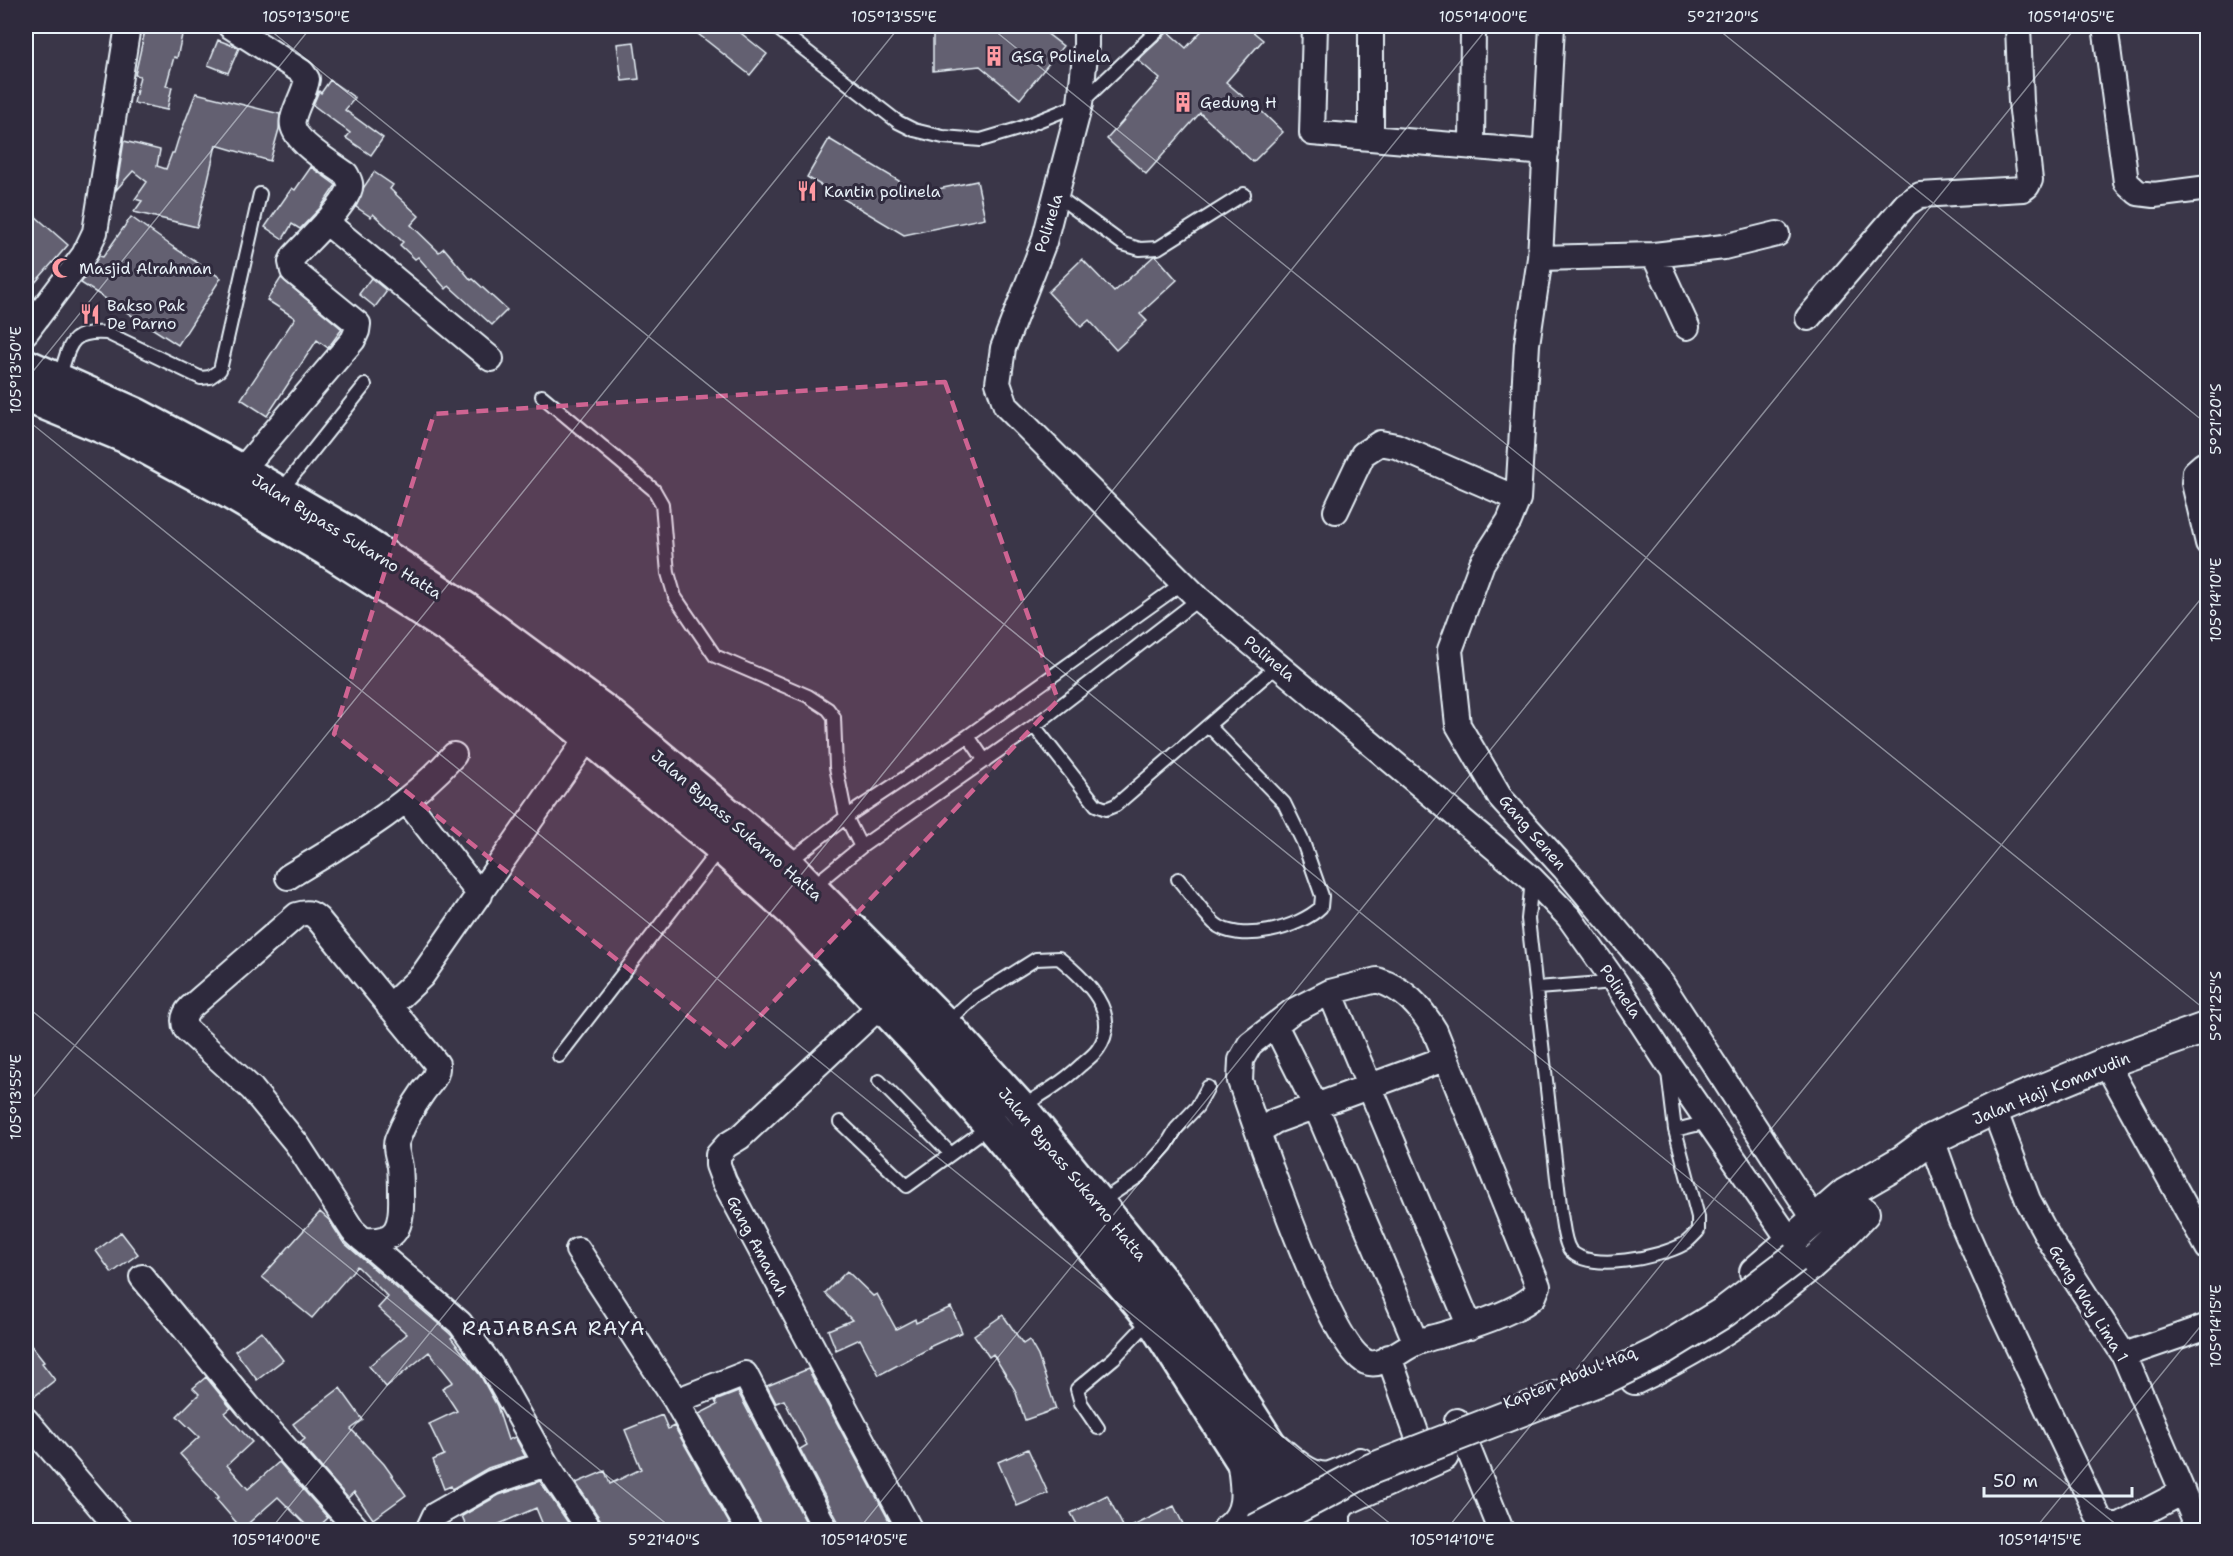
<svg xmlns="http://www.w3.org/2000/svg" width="2233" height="1556" font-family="'Shantell Sans',sans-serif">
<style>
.building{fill:#636171;stroke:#e8f1f8;stroke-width:1.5}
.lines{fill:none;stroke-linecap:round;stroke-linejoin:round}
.service-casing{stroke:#e8f1f8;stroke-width:16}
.minor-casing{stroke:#e8f1f8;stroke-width:28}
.tertiary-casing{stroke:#e8f1f8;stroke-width:34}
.trunk-casing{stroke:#e8f1f8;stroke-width:38}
.service{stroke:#2f2a3d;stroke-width:12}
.minor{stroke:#2f2a3d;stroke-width:24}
.tertiary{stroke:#2f2a3d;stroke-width:30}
.trunk{stroke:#2f2a3d;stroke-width:33}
.tertiary-bridge-casing{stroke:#e8f1f8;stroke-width:34;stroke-linecap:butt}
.tertiary-bridge{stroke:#2f2a3d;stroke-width:30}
.marked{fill:#cf6492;fill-opacity:0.2;stroke:#cf6492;stroke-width:4.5;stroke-dasharray:12 8;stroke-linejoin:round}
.ticks{fill:none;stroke:#e8f1f8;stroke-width:1.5;stroke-opacity:0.45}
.labels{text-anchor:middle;stroke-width:6;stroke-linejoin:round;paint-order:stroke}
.poi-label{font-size:16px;fill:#e8f1f8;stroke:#2f2a3d;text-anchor:start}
.street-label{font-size:16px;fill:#e8f1f8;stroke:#2f2a3d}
.quarter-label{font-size:20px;letter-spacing:1.5px;fill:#e8f1f8;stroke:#2f2a3d}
.neatline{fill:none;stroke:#e8f1f8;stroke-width:2}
.ticks-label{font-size:15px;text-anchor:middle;fill:#e8f1f8}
</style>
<rect width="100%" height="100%" fill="#3a3648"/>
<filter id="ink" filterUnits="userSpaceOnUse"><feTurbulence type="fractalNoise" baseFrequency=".0167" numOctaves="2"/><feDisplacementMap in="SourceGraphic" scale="12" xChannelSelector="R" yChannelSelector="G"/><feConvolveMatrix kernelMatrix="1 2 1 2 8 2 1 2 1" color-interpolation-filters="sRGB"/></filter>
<g filter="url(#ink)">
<!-- building -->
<path class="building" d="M146,26H184L177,58L174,57L166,86L172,87L167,110L134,103L140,76L135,75Z
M688,26H732L767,54L750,75Z
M933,26H1037L1063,46L1020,99L980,66L933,71Z
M1206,26H1246L1263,40L1226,82L1254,106L1255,105L1283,132L1253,162L1200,113L1146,174L1107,139L1160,79L1138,60L1168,32L1186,48Z
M218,40L239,48L228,73L208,65Z
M634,42L639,79L622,81L617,44Z
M330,80L355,98L345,110L383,138L371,155L346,138L350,133L313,105L319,91L321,93Z
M196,93L280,114L279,129L270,161L216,145L197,227L134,212L142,201L135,199L147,182L133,171L116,190L124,141L160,150L157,166L166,169L172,153H174L178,140Z
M829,139L919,193L977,181L985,218L904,235L807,177Z
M311,167L336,185L321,207L300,229L292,224L283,239L265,227L292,188L295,190Z
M374,172L393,185L390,189L419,216L411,225L439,252L444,248L471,280L473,279L507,310L492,325L449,286L446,289L418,257L415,259L400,245L403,242L373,214L371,217L356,207L364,187Z
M26,208L68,245L26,293Z
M131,217L173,247L221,278L178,345L81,283L99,256L103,257Z
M1154,256H1156L1177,280L1140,314L1147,321L1116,350L1089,320L1081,327L1048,292L1082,259L1114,292Z
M281,278L342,329L328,348L317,340L267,416L241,399L295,318L267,300Z
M371,278L387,291L375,307L359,294Z
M320,1212L329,1220L343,1242L449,1333L453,1337L451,1338L480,1375L497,1406L508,1440L515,1437L525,1456L488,1468L452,1489L451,1486L444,1489L433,1460L444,1455L429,1424L457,1411L442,1388L453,1382L429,1352L386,1387L369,1366L407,1334L378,1308L388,1297L357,1266L312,1318L262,1277Z
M121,1232L138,1254L112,1273L96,1251Z
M847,1271L873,1296L877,1294L896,1329L915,1319L916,1323L951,1307L962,1332L929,1347L930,1348L879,1375L860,1339L836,1350L828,1330L852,1320L825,1293Z
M1003,1315L1023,1344L1029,1340L1038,1356L1056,1409L1025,1420L1015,1390L993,1354L989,1357L974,1335Z
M261,1331L283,1360L257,1380L235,1351Z
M26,1339L44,1362L42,1363L55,1380L26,1403Z
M808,1369L894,1530H840L839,1523L800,1449L807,1445L784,1400L776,1403L767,1386Z
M206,1377L231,1408L225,1413L252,1442L227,1465L248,1489L279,1462L328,1518L315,1530H311L278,1497L242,1529L216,1499L219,1497L180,1454L199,1437L177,1416L199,1394L193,1388Z
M340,1388L363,1420L351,1429L384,1464L406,1495L373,1519L354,1492L348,1498L300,1443L305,1439L293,1424Z
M738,1392L810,1530H763L761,1523L699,1414L717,1405L715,1401Z
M662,1415L668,1429L674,1426L733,1530H604L602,1522L576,1483L605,1471L610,1484L641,1469L625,1430Z
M1028,1449L1048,1493L1017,1506L998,1462Z
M540,1481L573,1530H545L536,1508L499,1524L502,1530H468L462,1516L499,1495Z
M1107,1495L1125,1530L1174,1506L1186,1530H1080L1071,1513Z"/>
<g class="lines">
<!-- service casing -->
<g class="service-casing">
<path id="service" d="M774,26L898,122L914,130L943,137L981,140L1018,129L1080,104L1162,26
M1056,195L1123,244L1140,249L1158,248L1244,194
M59,378C70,346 68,330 107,333L201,378L210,377L220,370L260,194
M542,396L654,490L662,504L668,573L675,597L715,656L808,696L828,709L834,717L836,767L846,817L861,847
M280,492L365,385
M1034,726L1096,805L1106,809L1116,805L1278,665
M968,736L985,761
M786,864L846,817L968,736L1184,582
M1178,879C1190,893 1201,910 1214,923C1238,945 1300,928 1321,907L1322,896L1303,842L1284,803L1209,726
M1532,880L1528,919L1561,1214C1563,1224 1564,1242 1570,1250C1589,1273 1661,1257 1684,1244C1689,1241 1694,1235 1698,1231V1217L1675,1130L1668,1072
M812,887L861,847L1034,726L1199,599
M1537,988L1615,982
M946,1023L974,998L1036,959L1059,958C1085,979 1123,1014 1098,1049C1094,1055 1087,1060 1081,1065C1063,1082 1043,1094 1021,1107
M559,1056L720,848
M879,1081L950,1153
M840,1122L907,1186L991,1125
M1675,1130L1708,1122
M1099,1203L1139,1176L1166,1146L1176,1129L1197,1107L1208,1087
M1098,1428L1081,1403L1077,1389L1114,1358L1151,1319"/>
</g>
<!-- minor casing -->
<g class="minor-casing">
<path id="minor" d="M230,26L302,72L307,79C305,93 296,105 293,119C288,139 331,163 346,174C349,180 352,184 349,191C340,211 310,239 294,256L291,262L293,271L358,324L357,331L353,340L241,471
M1086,26V45L1080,104L1056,195L1044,242L1003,348L998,383L1006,406L1199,599L1532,879L1569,917L1615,982L1667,1062L1791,1242
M1315,26L1312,133L1546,153
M1371,26V138
M1552,26L1540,258L1527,344L1518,499L1509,521L1482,563L1450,650L1458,725L1502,800L1565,869L1662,984L1815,1220
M2105,26L2126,182L2138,193L2154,195L2208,188
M1472,147L1473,26
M326,222L491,359
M1654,255L1687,327
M1540,258L1654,255L1724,247L1777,234
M1808,318L1906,204L1920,195L2023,189L2027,186L2030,180L2021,102L2018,26
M26,332L84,255L95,232L128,26
M2208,465H2203L2195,472L2194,483L2208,543
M1336,511L1363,454L1380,443L1396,446L1518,499
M407,801L480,895
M288,877C347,841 408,807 454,755
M1377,980C1405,989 1420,1006 1435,1031L1538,1286L1534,1296C1515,1313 1463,1329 1438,1336C1430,1338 1423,1340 1416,1343C1402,1348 1382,1369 1366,1362C1328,1344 1257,1129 1240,1081L1241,1060L1250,1044L1293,1011L1330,992Z
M1330,992L1470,1327
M882,1004L740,1137L727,1145L718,1155V1165L724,1181L910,1530
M389,1007L422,976L589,736
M1275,1025L1316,1107L1416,1343
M2106,1063L2208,1248
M1994,1109L2028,1200L2049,1239L2124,1355L2199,1530
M1258,1132L1275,1121L1444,1059
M1932,1139L1960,1218L2000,1309L2099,1518L2109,1525H2120L2183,1492
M363,1240C398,1243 402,1226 401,1195C401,1186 401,1176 400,1167C399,1159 394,1148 397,1140C403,1125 413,1106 423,1092C430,1082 438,1077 437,1064L318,919C311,912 306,912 297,915L191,1007C184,1014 182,1020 186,1029L252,1089L297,1144L353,1231L363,1240L460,1323L491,1366L546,1464L590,1530
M578,1250L676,1401L749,1530
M142,1277L248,1406L358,1530
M2124,1355L2208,1326
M1389,1357L1418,1438
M676,1401L745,1374L826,1530
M26,1420L120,1530
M1457,1421L1501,1530
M428,1530L435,1515L493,1482L546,1464"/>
</g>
<!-- tertiary casing -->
<g class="tertiary-casing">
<path id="tertiary" d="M1834,1210L1845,1194L1902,1161L1932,1139L1994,1109L2106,1063L2208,1027
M1755,1272L1845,1194
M1635,1379C1720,1338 1800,1282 1864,1213
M1274,1447C1289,1459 1309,1481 1330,1477C1340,1474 1351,1468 1360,1463
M1228,1530C1253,1513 1245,1484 1242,1458
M1335,1530V1512L1342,1501L1443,1456"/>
</g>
<!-- trunk casing -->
<g class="trunk-casing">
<path id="trunk" d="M26,366L136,415L241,471L346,532L465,609L610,716L786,864L945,1025L1020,1108L1176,1300L1324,1530
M26,395L126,436L230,492L327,549L451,628L589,736L721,846L793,911L922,1047L991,1125L1152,1318L1287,1530"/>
</g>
<!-- service -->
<use href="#service" class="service"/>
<!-- minor -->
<use href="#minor" class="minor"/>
<!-- tertiary -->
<use href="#tertiary" class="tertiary"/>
<!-- trunk -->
<use href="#trunk" class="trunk"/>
<!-- tertiary-bridge casing -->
<g class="tertiary-bridge-casing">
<path id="tertiary-bridge" d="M1255,1530L1371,1469L1608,1377L1657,1353L1724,1312L1795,1258"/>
</g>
<!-- tertiary-bridge -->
<use href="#tertiary-bridge" class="tertiary-bridge"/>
</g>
</g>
<!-- marked area -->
<path class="marked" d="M945,382L1058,700L729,1049L334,734L434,414Z"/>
<!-- ticks -->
<path class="ticks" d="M265,26L2123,1530M989,26L2208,1012M1714,26L2208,425M26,380L312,26M26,419L1398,1530M26,1006L674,1530M26,1106L900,26M270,1530L1489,26M858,1530L2077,26M1446,1530L2208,590M2034,1530L2208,1317"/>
<!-- icons -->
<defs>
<g id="building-bare" transform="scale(1.62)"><path d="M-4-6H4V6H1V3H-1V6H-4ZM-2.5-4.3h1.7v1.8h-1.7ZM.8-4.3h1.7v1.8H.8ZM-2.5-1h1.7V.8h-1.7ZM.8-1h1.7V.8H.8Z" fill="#ff9aa2" stroke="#2f2a3d" stroke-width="2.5" paint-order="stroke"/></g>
<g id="restaurant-bare" transform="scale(1.62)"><path d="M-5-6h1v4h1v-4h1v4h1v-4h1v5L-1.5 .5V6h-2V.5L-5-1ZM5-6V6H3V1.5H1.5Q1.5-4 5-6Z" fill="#ff9aa2" stroke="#2f2a3d" stroke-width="2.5" paint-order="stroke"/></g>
<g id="mosque-bare" transform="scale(1.62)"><path d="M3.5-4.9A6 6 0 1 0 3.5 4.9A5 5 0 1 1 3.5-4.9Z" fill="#ff9aa2" stroke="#2f2a3d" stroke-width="2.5" paint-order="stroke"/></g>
</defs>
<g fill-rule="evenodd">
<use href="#building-bare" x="994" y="56"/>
<use href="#building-bare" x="1183" y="102"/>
<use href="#restaurant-bare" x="807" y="191"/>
<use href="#mosque-bare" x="62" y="268"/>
<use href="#restaurant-bare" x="90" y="314"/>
</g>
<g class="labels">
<!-- poi labels -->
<g class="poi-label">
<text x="1011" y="62">GSG Polinela</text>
<text x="1200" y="108">Gedung H</text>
<text x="824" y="197">Kantin polinela</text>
<text x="79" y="274">Masjid Alrahman</text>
<text x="107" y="311">Bakso Pak<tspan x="107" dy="18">De Parno</tspan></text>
</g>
<!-- street labels -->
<g class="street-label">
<text transform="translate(1048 223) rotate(-73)" y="6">Polinela</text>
<text transform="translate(347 536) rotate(32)" y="6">Jalan Bypass Sukarno Hatta</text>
<text transform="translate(1270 658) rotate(40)" y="6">Polinela</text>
<text transform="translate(737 825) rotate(41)" y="6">Jalan Bypass Sukarno Hatta</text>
<text transform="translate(1533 832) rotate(49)" y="6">Gang Senen</text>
<text transform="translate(1621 991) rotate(56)" y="6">Polinela</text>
<text transform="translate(2051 1088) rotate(-22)" y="6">Jalan Haji Komarudin</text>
<text transform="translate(1073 1174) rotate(50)" y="6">Jalan Bypass Sukarno Hatta</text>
<text transform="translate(758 1246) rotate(62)" y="6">Gang Amanah</text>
<text transform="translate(2089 1303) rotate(58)" y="6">Gang Way Lima 1</text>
<text transform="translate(1569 1377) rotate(-22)" y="6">Kapten Abdul Haq</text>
</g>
<!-- quarter labels -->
<g class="quarter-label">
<text x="554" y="1335">RAJABASA RAYA</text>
</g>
</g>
<!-- margin -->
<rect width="2233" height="1556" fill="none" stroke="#2f2a3d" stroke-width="66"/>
<!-- scale -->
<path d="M1984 1487v9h148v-9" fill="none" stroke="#e8f1f8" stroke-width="3"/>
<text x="1993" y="1487" font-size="18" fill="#e8f1f8" stroke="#2f2a3d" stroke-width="4.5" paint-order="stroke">50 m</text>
<rect x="33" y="33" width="2167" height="1490" class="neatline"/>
<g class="ticks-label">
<text x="306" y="22">105°13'50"E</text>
<text x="894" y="22">105°13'55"E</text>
<text x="1483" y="22">105°14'00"E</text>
<text x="1723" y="22">5°21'20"S</text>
<text x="2071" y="22">105°14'05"E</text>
<text transform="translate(16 370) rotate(-90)" y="5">105°13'50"E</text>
<text transform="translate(2216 419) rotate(-90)" y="5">5°21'20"S</text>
<text transform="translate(2216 600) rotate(-90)" y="5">105°14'10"E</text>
<text transform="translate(2216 1006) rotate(-90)" y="5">5°21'25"S</text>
<text transform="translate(16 1097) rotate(-90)" y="5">105°13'55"E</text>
<text transform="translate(2216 1326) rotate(-90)" y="5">105°14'15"E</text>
<text x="276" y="1545">105°14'00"E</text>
<text x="664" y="1545">5°21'40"S</text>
<text x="864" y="1545">105°14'05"E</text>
<text x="1452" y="1545">105°14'10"E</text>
<text x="2040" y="1545">105°14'15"E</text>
</g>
</svg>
